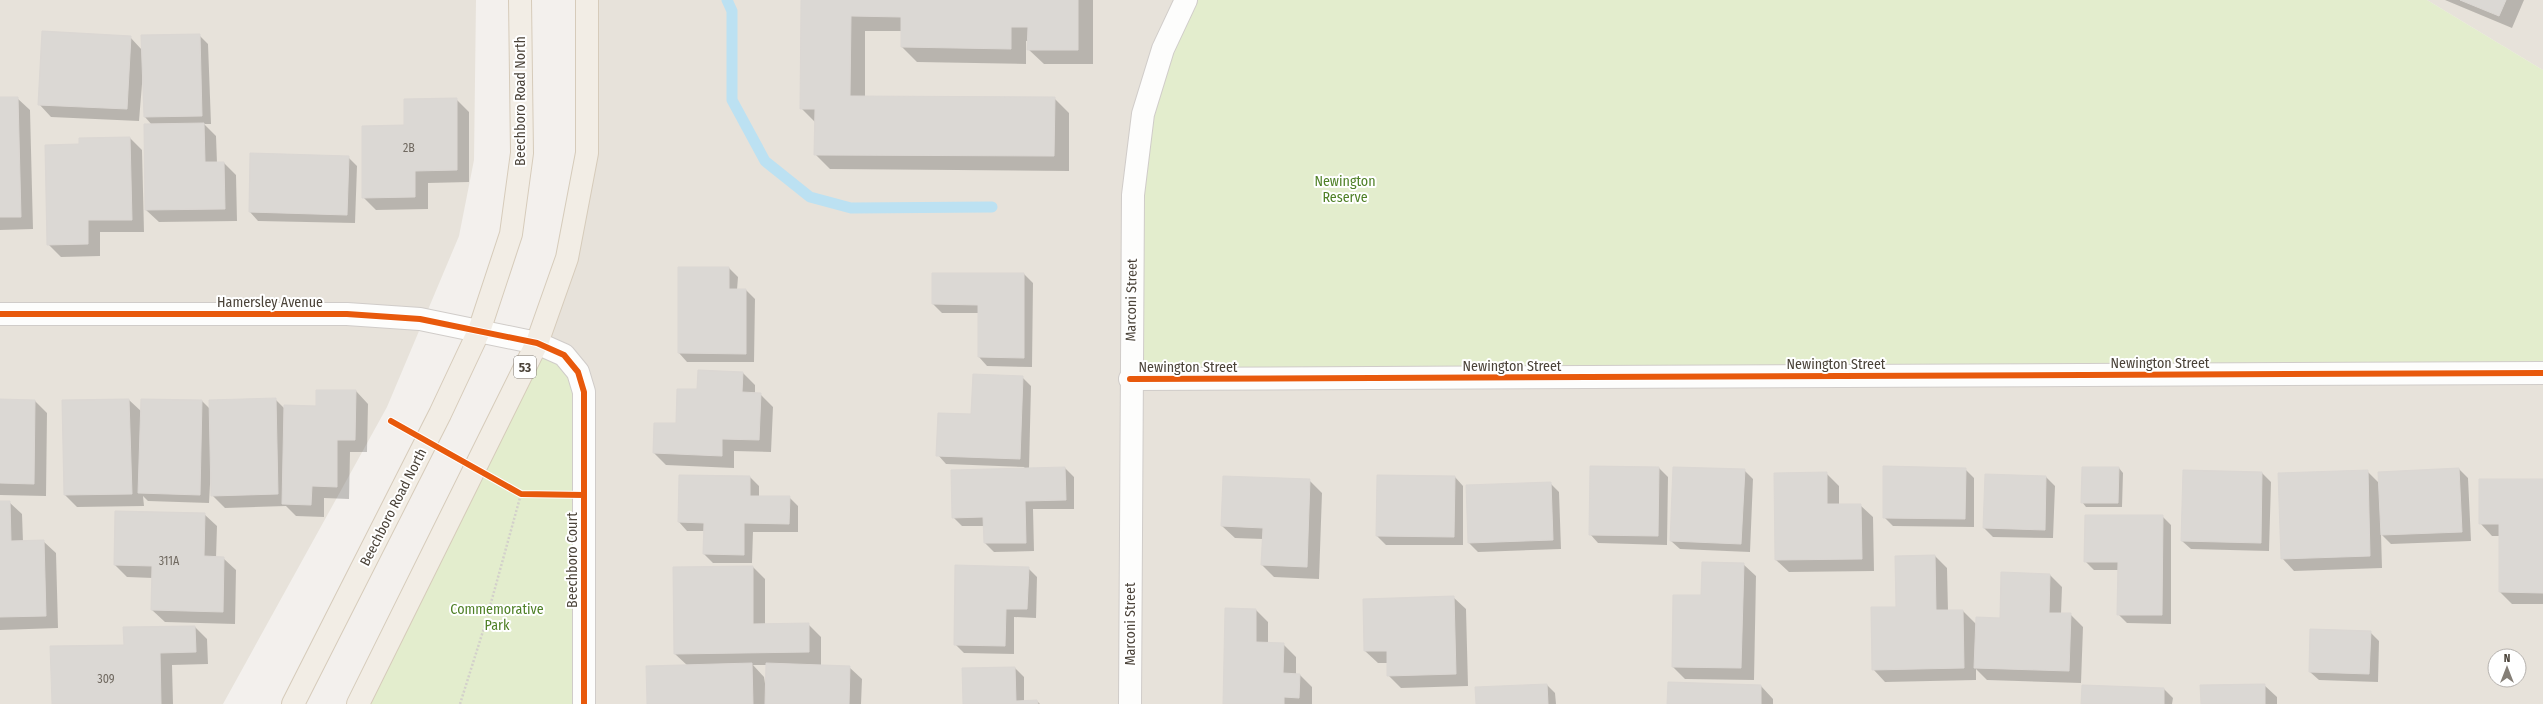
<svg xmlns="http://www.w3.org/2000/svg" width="2543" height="704" font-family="'Fira Sans Condensed',sans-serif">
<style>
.residential{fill:#e7e2da;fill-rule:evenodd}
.green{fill:#e3edcd}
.shadow{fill:#0003;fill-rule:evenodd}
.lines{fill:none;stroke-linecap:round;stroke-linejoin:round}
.stream{stroke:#bce1f2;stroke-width:11}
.building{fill:#dbd8d4;stroke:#dbd7d3}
.street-casing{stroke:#d0ccc9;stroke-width:24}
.primary-casing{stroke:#d6cbba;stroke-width:24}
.path{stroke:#d3d0cb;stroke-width:2.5;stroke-dasharray:2 2;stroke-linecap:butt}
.street{stroke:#fdfdfc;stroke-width:22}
.primary{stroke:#f2ede5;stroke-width:22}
.cycleway-casing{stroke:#fff;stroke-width:8}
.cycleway{stroke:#e8590c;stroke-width:6}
.labels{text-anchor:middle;stroke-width:4;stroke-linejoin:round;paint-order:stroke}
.number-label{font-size:12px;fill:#706960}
.shield{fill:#fff;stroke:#807b74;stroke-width:1}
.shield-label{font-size:13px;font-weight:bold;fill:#4a4238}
.street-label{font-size:14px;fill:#4a4238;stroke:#fff}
.park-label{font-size:14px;fill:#4f8027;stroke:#fff}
</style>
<rect width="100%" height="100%" fill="#f3f0ed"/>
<!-- residential -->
<path class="residential" d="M0,0H476L474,160L459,236L387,407L223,704H0Z
M587,0H1186L2543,373V704H584L537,343L587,153ZM2495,656H2519V680H2495Z
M2427,0H2543V70Z"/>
<!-- green -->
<path class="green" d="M1186,0H2427L2543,70V373L1130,379L1138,148Z
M537,343L578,372L584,704H358Z"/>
<!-- shadow -->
<path class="shadow" d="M802,0H1093V64H1044L1028,49L1029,41H1026V64L917,62L902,47V31H865V97L1054,98L1069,113V171L830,169L815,154L816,123L801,108Z
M2445,0H2524L2512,28Z
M199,35L208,44L211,124H204L216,136L217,163H224L236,175L237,221L159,222L146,210L152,125L145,117L143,72L139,121L51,117L39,104L130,37L142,50Z
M0,98H17L30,110L33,229L0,230Z
M456,99L469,112V182L428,183V209L376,210L363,197L405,126Z
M130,138L142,150L144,232H100V256L61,257L48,244L80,145Z
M251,154L348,157L357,166L355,223L258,221L250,212Z
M729,268L738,277L737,290H746L755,299L754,362H687L679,353Z
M933,274H1024L1033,283L1032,367L987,366L979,357V313H942L933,304Z
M743,373L755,385V394H760L773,407L771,452L734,451V468L666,465L654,453L677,424L698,390Z
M1022,377L1031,386L1029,469L1065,468L1074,477V509H1033L1034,551L994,552L985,543L984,526H962L953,517L1025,467L946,464L938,455L972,415Z
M356,391L368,404L367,452H350L349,499L324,498V517L296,516L286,506L225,508L212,495L211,466L209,503L148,501L143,496L144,506L77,507L65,495L63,401L129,400L142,412L202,401L210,409L275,399L285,409L317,407Z
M0,400L35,401L47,413L46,496L0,495Z
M1659,468L1668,477L1667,545L1598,543L1590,534Z
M2119,468L2123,473L2122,507H2086L2082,502Z
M1965,469L1974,478V527L1893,526L1884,517Z
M2459,469L2468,478L2471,541L2391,544L2381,534L2382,568L2294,571L2282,558L2367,471L2380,484Z
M1744,470L1753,479L1750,552L1680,549L1671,541Z
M2184,471L2262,473L2271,482L2269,551L2191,549L2182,541Z
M1826,473L1839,486V505H1860L1873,517L1874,571L1789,572L1776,560L1775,474Z
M750,477L759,486V497H789L798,506V532H753L752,563H713L704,554V531H687L679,522Z
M1455,477L1463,486V545H1386L1377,536Z
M2046,477L2055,486L2053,538L1993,537L1984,528Z
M1309,480L1322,493L1319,579L1274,577L1262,565L1263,539L1235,538L1222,526Z
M2543,480V604H2512L2500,592V536H2492L2480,523Z
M1550,483L1559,492L1561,549L1478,552L1469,543Z
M0,502H9L22,514L23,542L43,541L56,553L58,628L0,630Z
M204,514L217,526L216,558H223L236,570L235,624L165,622L152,610L153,578L127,577L115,565Z
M2162,516L2171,525V624L2127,623L2118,614L2119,570H2094L2085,561Z
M1935,556L1947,568L1948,611H1963L1977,625L2001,619L2050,575L2062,587L2061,614H2070L2083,627L2081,683L1987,680L1976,669V680L1885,682L1873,669L1897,608Z
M1743,564L1756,576L1754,680L1685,679L1673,667L1702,596Z
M753,567L765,579V625L808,624L821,637V666L849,667L862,679L861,704H648L688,666L675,654ZM753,665H767L766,690L764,677Z
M1028,568L1037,577L1036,618L1014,617V654L964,653L955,644Z
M1453,597L1466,609L1468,686L1401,688L1388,675V663H1378L1365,651Z
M1256,610L1268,622V644H1283L1296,657V675H1300L1312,687V704H1224Z
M195,627L207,639L208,664L172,665L173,704H53L125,646Z
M2370,632L2379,641L2378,682L2319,680L2310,672Z
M1015,668L1024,677V701H1037L1040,704H964Z
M1547,685L1555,693L1556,704H1477Z
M2264,685L2277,697V704H2202Z
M1761,686L1773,699V704H1668Z
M2164,689L2173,698L2172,704H2082Z"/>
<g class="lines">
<!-- stream -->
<path class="stream" d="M727,0L732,11V100L765,161L810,197L851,208L992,207"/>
</g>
<!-- building -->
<path class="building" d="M801,0H1078V50H1027L1028,27H1011V49L901,47V17L851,16L850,96L1055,97L1054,156L814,155L815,109H800Z
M2460,0H2506L2499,16Z
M42,31L131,36L127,109L38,105Z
M200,34L202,116L144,117L141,35Z
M0,97H18L21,217H0Z
M457,98V170L415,171V197L362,198V126L404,125V99Z
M204,123L205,162H224L225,209L145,210L144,124Z
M130,137L132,220H88V244L47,245L45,145L79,144V138Z
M250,153L349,156L347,215L249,212Z
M678,267H729V289H746V354L678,353Z
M932,273H1024V358L978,357V305L932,304Z
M698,370L743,372L742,392L761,393L759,440L722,439V456L653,453L654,423H676L677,389H697Z
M973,374L1023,376L1020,459L936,456L938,413L971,414Z
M316,390H356L355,440H337V487L312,486L311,505L282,504L284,405L316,406Z
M276,398L278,494L211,496L209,400Z
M0,399L35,400L34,484L0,483Z
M129,399L132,494L64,495L62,400Z
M141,399L202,400L200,495L138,493Z
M1590,466L1659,467L1658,536L1589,535Z
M1883,466L1966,468L1965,519L1883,518Z
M1065,467L1066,500L1025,501L1026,543H984L983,517L952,518L951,470Z
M1673,467L1745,469L1741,544L1670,541Z
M2082,467H2119L2118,503H2081Z
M2459,468L2462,532L2381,535L2378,472Z
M2183,470L2262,472L2261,543L2181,541Z
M2368,470L2370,556L2281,559L2278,473Z
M1827,472V504H1861L1862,559L1775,560L1774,473Z
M1985,474L2046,476L2045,530L1983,528Z
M679,475L750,476V496H790L789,524L744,523V555L703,554L704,523L678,522Z
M1377,475L1455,476L1454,537L1376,536Z
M1223,476L1310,479L1307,567L1261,565L1263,528L1221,526Z
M2479,479H2543V593L2499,592V524H2479Z
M1551,482L1553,540L1468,543L1466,485Z
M0,501H10L11,541L44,540L46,616L0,617Z
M115,511L205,513L204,556L224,557L223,612L151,610L152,566L114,565Z
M2085,515H2163L2162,615H2117L2118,562H2084Z
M1935,555L1936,610H1963L1964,668L1872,670L1871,607H1896L1895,556Z
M1702,562L1744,563L1741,668L1672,667L1673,595H1701Z
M955,565L1029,567L1027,609H1006L1005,646L954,645Z
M753,566V624L809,623V652L674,654L673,567Z
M2001,572L2050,574L2049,613H2071L2069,671L1974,668L1976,617L2000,618Z
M1454,596L1456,674L1387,676V651H1364L1363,599Z
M1225,608L1256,609V642L1284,643L1283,673L1300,674L1299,698L1284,697V704H1223Z
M195,626L196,652L160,653L161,704H52L50,646L124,645L123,627Z
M2310,629L2371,631L2369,674L2309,672Z
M752,663L753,704H647L646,666Z
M766,663L850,666L849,704H765Z
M1015,667L1016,701L1037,700L1038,704H963L962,668Z
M1668,682L1761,685V704H1667Z
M1547,684L1548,704H1476L1475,687Z
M2265,684V704H2201L2200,685Z
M2082,685L2164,688V704H2081Z"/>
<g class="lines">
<!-- street casing -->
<g class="street-casing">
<path id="street" d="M0,314H347L420,319L537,343L564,355L578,372L584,392V704
M1130,379L2543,373
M1130,704L1133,195L1143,114L1163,49L1186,0"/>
</g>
<!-- primary casing -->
<g class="primary-casing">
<path id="primary" d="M293,704L440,414L479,331L511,234L522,153L520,0
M358,704L537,343L567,258L587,153V0"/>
</g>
<!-- path -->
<path class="path" d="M460,704L484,628L521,494"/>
<!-- street -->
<use href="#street" class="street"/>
<!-- primary -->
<use href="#primary" class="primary"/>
<!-- cycleway casing -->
<g class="cycleway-casing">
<path id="cycleway" d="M0,314H347L420,319L537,343L564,355L578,372L584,392V704
M1130,379L2543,373
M391,421L521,494L584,495"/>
</g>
<!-- cycleway -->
<use href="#cycleway" class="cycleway"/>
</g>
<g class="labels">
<!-- number labels -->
<g class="number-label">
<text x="409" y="152">2B</text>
<text x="169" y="565">311A</text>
<text x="106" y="683">309</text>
</g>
<!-- shield labels -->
<rect class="shield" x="514" y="356" width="22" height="22" rx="3"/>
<g class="shield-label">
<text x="525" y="372">53</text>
</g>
<!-- street labels -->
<g class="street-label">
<text transform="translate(520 101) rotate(-90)" y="5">Beechboro Road North</text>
<text transform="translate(1131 300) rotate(-89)" y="5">Marconi Street</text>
<text x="270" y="307">Hamersley Avenue</text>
<text x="2160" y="368">Newington Street</text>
<text x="1836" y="369">Newington Street</text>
<text x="1512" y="371">Newington Street</text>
<text x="1188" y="372">Newington Street</text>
<text transform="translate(393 507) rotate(-63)" y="5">Beechboro Road North</text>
<text transform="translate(572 560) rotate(-90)" y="5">Beechboro Court</text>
<text transform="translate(1130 624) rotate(-90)" y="5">Marconi Street</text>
</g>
<!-- park labels -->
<g class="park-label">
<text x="1345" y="186">Newington<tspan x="1345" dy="16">Reserve</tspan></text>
<text x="497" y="614">Commemorative<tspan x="497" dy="16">Park</tspan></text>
</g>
</g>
<!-- north arrow -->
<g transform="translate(2507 668)"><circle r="19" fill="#ffffff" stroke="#b7b3af"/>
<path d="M0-3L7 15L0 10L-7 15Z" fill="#857f77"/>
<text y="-6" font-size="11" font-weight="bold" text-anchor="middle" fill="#4a4238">N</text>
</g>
</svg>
